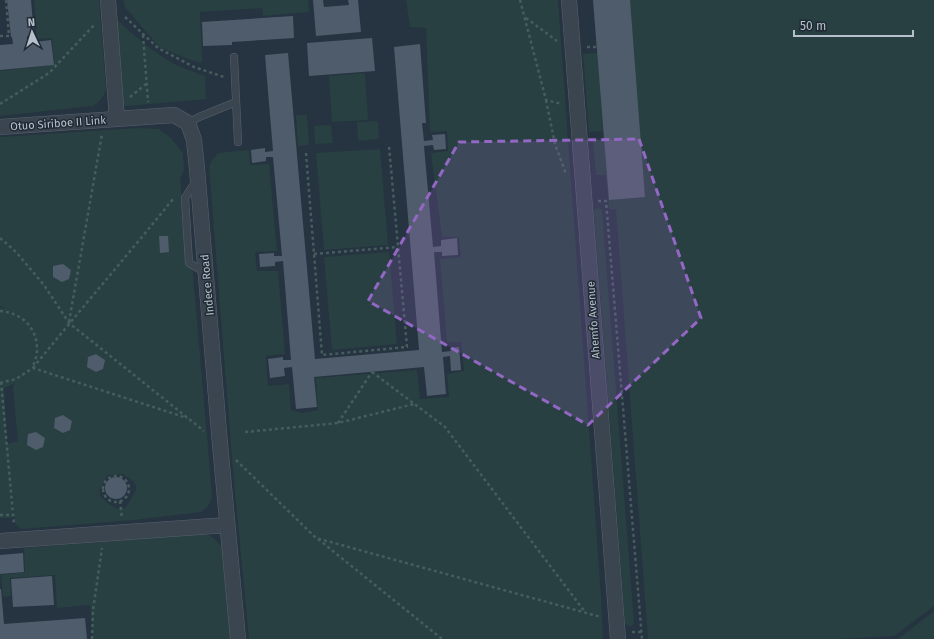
<svg xmlns="http://www.w3.org/2000/svg" width="934" height="639" font-family="'Fira Sans',sans-serif">
<style>
.green{fill:#284041;fill-rule:evenodd}
.building{fill:#4f5c6b}
.lines{fill:none;stroke-linecap:round;stroke-linejoin:round}
.service-casing{stroke:#58636e;stroke-width:8}
.minor-casing{stroke:#58636e;stroke-width:16}
.path{stroke:#465d5e;stroke-width:2.5;stroke-dasharray:3 3;stroke-linecap:butt}
.service{stroke:#3a4550;stroke-width:7}
.minor{stroke:#3a4550;stroke-width:15}
.marked{fill:#9367c4;fill-opacity:0.2;stroke:#9367c4;stroke-width:3;stroke-dasharray:8 5;stroke-linejoin:round}
.labels{text-anchor:middle;stroke-width:3;stroke-linejoin:round;paint-order:stroke}
.street-label{font-size:11px;fill:#b6c0cb;stroke:#1f2a35}
</style>
<rect width="100%" height="100%" fill="#263340"/>
<!-- green -->
<path class="green" d="M34,0H99L106,89C103,98 100,102 92,106L0,116V71L54,65L52,38L37,39Z
M123,0H308L309,12L263,16L262,8L200,12L202,63L193,61L159,47L125,7Z
M406,0H558L601,596L603,636L602,639H249L233,472L209,166L212,160L218,153L249,150L250,165L269,164L277,251L255,252L257,271H278L285,354L266,356L268,386L289,384L291,410L302,413L318,410L316,378L417,370L420,399L449,397L447,374L464,371L461,342H447L440,259L461,257L459,237H442L431,153L448,151L447,131L430,132L426,28L410,27Z
M593,0H934V606L894,636L840,639H648L616,209H609L606,175H596L593,140L603,139L600,96L602,131L589,132L583,54L597,53Z
M116,19C135,36 154,53 176,65C185,69 195,72 205,76L206,99L127,106L121,105Z
M365,73L368,120L332,122L329,76Z
M296,115H307L309,145L298,146Z
M378,121L379,139L358,141L357,122Z
M331,125L333,143L315,144L314,126Z
M138,128L159,129L172,139L183,153L184,171L180,178L185,231L190,240L212,495C211,503 208,507 201,512L134,520L22,529L18,527L15,522L11,487L13,518H0V308H5L0,306V137ZM15,383L13,388L18,441L7,444L4,388ZM123,474L133,481L137,488L130,501L125,508L117,509C98,497 94,495 108,475Z
M380,149L388,245L324,250L316,153Z
M599,208L602,210L634,623L632,626L630,627L625,624L594,211L595,209Z
M389,252L397,344L332,350L324,257Z
M203,534C213,535 218,541 222,549L230,639H93L90,605L57,608L55,575L10,578L11,596L3,597L1,575L25,572L24,548Z
M934,611V639H898Z"/>
<!-- building -->
<path class="building" d="M7,0H31L34,35L27,36V43L51,40L54,65L0,70V45L13,44L12,37H11Z
M313,0H323L324,7L349,5L348,0H358L361,32L316,36Z
M593,0H630L645,197L609,200Z
M293,16L294,38L232,42V45L203,46L202,22Z
M372,38L375,71L309,76L307,43Z
M420,44L426,123H422L424,141L433,140L432,135L445,134L446,149L434,150L433,145L424,146L433,247L441,246V240L457,238L458,255L442,256V252H434L442,352L451,351L450,348L459,347L461,370L451,371L450,356L443,357L446,394L427,396L424,367L314,377L317,407L296,409L292,367L284,368L285,376L270,378L268,359L283,357V360H291L283,261L275,262V266L260,267L259,254L274,253V256H282L273,157H266V161L252,163L251,150L265,148V152L273,151L265,55L288,53L315,359L419,350L394,47Z
M159,236H168L169,252L160,253Z
M63,264L71,270L69,279L62,282L53,277V266Z
M96,354L105,360L103,369L96,372L87,367L88,357Z
M63,415L72,421L70,430L63,433L54,428L55,418Z
M36,432L45,438L43,447L36,450L27,445L28,434Z
M105 488a11 11 0 1 1 22 0a11 11 0 1 1-22 0Z
M23,553L24,572L0,574V555Z
M52,576L54,605L13,607L11,579Z
M0,589H1L4,624L85,618L87,639H0Z"/>
<g class="lines">
<!-- service casing -->
<g class="service-casing">
<path id="service" d="M234,57L238,142
M188,123L199,117L236,102
M196,181L185,198L189,263L206,273"/>
</g>
<!-- minor casing -->
<g class="minor-casing">
<path id="minor" d="M108,0L117,119
M569,0L618,639
M0,127L174,115L188,123L194,140L197,169L220,444L238,639
M0,541L227,525"/>
</g>
<!-- path -->
<path class="path" d="M520,0L546,100L562,104
M125,17L158,48L194,67L224,77
M526,18L557,41
M143,35L148,102
M0,36H9L6,0
M587,47H597
M130,97L146,84
M546,100L555,144L566,174
M0,104L49,73L95,24
M306,153L322,355L407,347L389,146
M598,201H606L642,639
M0,238L16,252L44,285L69,323L204,431
M314,254L398,247
M0,311C22,313 37,327 37,350C37,355 35,361 33,366
M69,322L102,134
M33,368C79,311 127,256 173,199
M372,372L445,427L585,612
M1,382L14,525
M0,383L16,379L33,368L187,418
M338,423L372,372
M245,432L338,423L414,404
M236,460L316,538L601,617
M103 489a13 13 0 1 1 26 0a13 13 0 1 1-26 0Z
M120,501L122,518
M0,515H13
M318,539L442,639
M632,632H641
M92,639L93,610L102,548"/>
<!-- service -->
<use href="#service" class="service"/>
<!-- minor -->
<use href="#minor" class="minor"/>
</g>
<!-- marked area -->
<path class="marked" d="M639,139L701,318L588,425L368,301L459,142Z"/>
<g class="labels">
<!-- street labels -->
<g class="street-label">
<text transform="translate(58 123) rotate(-4)" y="4">Otuo Siriboe II Link</text>
<text transform="translate(207 285) rotate(-95)" y="4">Indece Road</text>
<text transform="translate(593 320) rotate(-94)" y="4">Ahemfo Avenue</text>
</g>
</g>
<!-- north arrow -->
<g transform="translate(32 32) rotate(356)" stroke="#1f2a35" stroke-width="3" paint-order="stroke">
<path d="M0-3L7 15L0 10L-7 15Z" fill="#b6c0cb"/>
<text y="-6" font-size="11" font-weight="bold" text-anchor="middle" fill="#b6c0cb">N</text>
</g>
<!-- scale -->
<path d="M794 30v6h119v-6" fill="none" stroke="#b6c0cb" stroke-width="2"/>
<text x="800" y="30" font-size="12" fill="#b6c0cb" stroke="#1f2a35" stroke-width="3" paint-order="stroke">50 m</text>
</svg>
